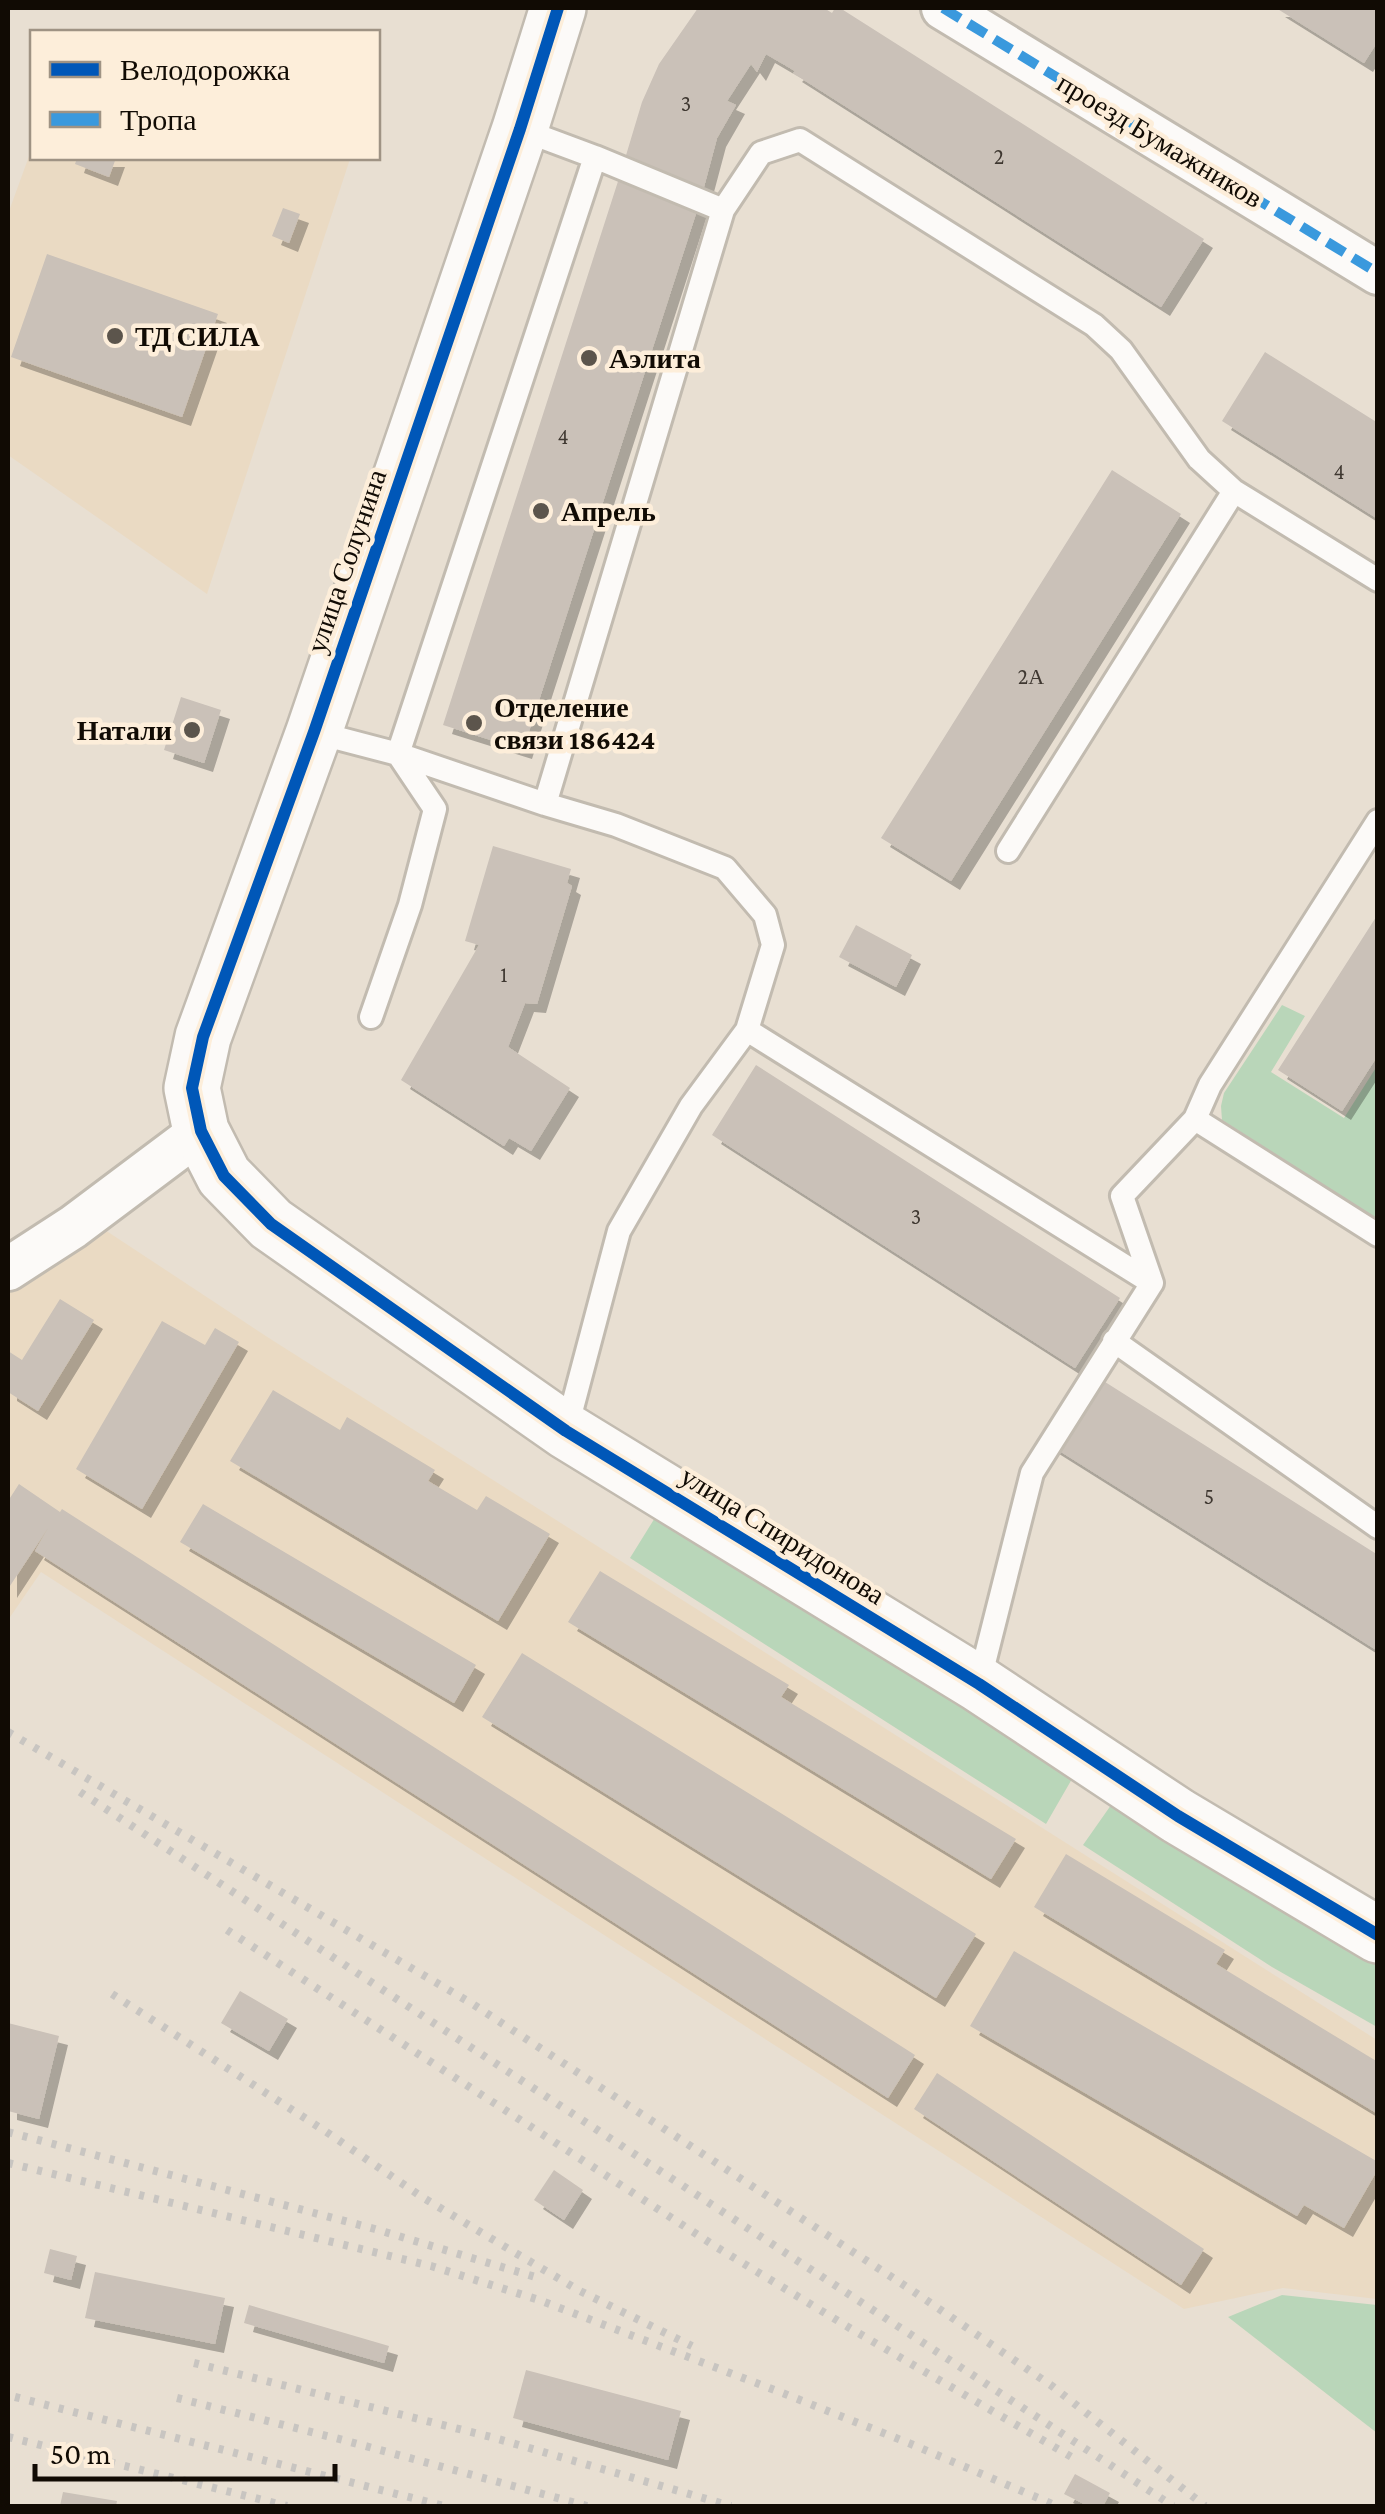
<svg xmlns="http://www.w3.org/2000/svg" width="1385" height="2514" font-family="'Crimson Pro',serif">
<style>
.built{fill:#eadac3}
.green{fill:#b9d6b9}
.building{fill:#cac1b8;filter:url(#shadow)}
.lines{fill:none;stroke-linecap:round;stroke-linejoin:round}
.lane-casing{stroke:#c2bbb0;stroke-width:28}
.street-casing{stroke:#c2bbb0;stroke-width:48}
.secondary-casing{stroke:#c2bbb0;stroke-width:60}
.lane{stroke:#fcfaf8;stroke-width:22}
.street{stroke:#fcfaf8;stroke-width:42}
.secondary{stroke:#fcfaf8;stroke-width:55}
.rail{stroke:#c8c5c1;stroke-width:8;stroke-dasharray:5 10;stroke-linecap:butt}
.quiet{stroke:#3a99dd;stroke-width:10;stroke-dasharray:20 10;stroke-linecap:butt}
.cycleway-casing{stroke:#fdeeda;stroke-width:19}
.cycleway{stroke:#0057b8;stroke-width:12}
.poi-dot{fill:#5c554c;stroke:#fdeeda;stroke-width:4}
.labels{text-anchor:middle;stroke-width:9;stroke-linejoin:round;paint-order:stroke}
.number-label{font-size:22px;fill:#3f3831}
.street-label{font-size:28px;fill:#110b04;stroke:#fdeeda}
.poi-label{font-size:28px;font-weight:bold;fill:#110b04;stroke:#fdeeda;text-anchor:start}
</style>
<defs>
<filter id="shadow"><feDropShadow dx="9" dy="9" stdDeviation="0" flood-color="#0004"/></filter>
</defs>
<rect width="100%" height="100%" fill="#e8dfd2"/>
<!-- built -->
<path class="built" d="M32,148V158L350,159L207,594L8,455V214Z
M105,1230L272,1340L1377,2040V2299L1283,2288L1184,2309L41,1572L8,1620V1287Z"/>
<!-- green -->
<path class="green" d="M1282,1005L1305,1016L1271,1072L1344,1118L1377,1066V1219L1222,1120L1221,1106L1224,1093Z
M666,1500L1080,1765L1046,1824L630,1558Z
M1116,1798L1377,1956V2027L1272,1967L1083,1845Z
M1282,2295L1377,2305V2433L1228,2317Z"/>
<!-- building -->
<path class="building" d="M698,8H824L832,13L835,8H840L1204,239L1161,307L793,73L795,71L766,54L757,72L751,64L727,101L736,105L717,138L701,198L523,750L443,725L621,172L642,102L659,64Z
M1276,8H1378V41L1364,63Z
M77,158H116L109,177L75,164Z
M283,208L300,214L289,243L272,236Z
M47,254L218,314L182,417L11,357Z
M1265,352L1378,423V519L1222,421Z
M1112,470L1181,514L951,881L881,838Z
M181,697L221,710L204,763L164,750Z
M493,846L571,869L567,883L572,886L537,1004L525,1003L508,1047L570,1088L531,1151L509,1138L504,1146L401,1080L479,945L465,941Z
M1378,914V1055L1342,1111L1278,1070Z
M856,925L912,955L896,987L839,957Z
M756,1065L1120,1298L1075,1368L712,1135Z
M60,1299L94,1320L38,1411L8,1392V1351L22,1360Z
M162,1321L205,1345L215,1328L239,1342L142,1509L76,1469Z
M1083,1368L1378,1555V1651L1039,1438Z
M273,1390L340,1430L347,1417L435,1470L428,1481L477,1510L486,1496L550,1534L498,1621L230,1461Z
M19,1484L60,1512L62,1509L915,2055L888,2098L35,1551L48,1528L8,1589V1501Z
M203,1504L476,1665L454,1703L180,1542Z
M600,1571L789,1685L781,1697L1016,1839L991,1879L568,1622Z
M522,1653L976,1934L936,1998L482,1717Z
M1066,1854L1225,1950L1216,1964L1378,2062V2114L1034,1907Z
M1014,1951L1378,2162V2169L1344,2228L1304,2205L1297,2216L970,2026Z
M240,1991L288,2019L269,2051L221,2023Z
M8,2023L59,2036L39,2119L8,2111Z
M937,2073L1204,2249L1181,2285L914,2109Z
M554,2170L583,2190L564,2220L534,2200Z
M50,2249L77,2256L71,2280L44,2273Z
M95,2272L225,2298L215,2344L85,2318Z
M249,2305L389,2346L384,2363L244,2323Z
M526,2370L681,2411L668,2460L513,2418Z
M1075,2474L1110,2493L1103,2506H1088L1064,2494Z
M63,2492L117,2501L116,2506H60Z"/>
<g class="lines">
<!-- lane casing -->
<g class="lane-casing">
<path id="lane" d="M520,129L595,157L723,210
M314,732L398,754L545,804L616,825L725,868L765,915L773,945L747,1030L691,1106L619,1231L566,1431
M545,804L723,210L761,153L800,140L1094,325L1121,350L1199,459L1234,491
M1378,821L1210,1085L1195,1119L1378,1235
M1008,851L1234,491L1378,580
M371,1017L410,905L435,809L398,754L595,157
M747,1030L1152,1283
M1152,1283L1122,1196L1195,1119
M1114,1341L1378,1527
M979,1683L1032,1473L1152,1283"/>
</g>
<!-- street casing -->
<g class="street-casing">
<path id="street" d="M943,8L1378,273
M8,1269L73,1227L201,1131"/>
</g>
<!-- secondary casing -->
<g class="secondary-casing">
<path id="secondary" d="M558,8L520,129L314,732L203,1037L192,1088L201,1131L224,1176L271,1224L566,1431L979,1684L1178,1816L1378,1935"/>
</g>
<!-- lane -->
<use href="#lane" class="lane"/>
<!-- street -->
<use href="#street" class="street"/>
<!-- secondary -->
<use href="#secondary" class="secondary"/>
<!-- rail -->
<path class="rail" d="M8,1732L471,2003L910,2289L1052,2386L1205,2506
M80,1792L1173,2506
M227,1930L718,2248L853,2330L1075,2459
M112,1994L325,2131L422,2197L502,2245L580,2291L692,2346
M8,2132L375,2229L542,2279
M8,2163L431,2266L539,2300L785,2394L911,2444L1057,2506
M194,2363L491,2437L731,2506
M15,2397L444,2506
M177,2398L343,2440L587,2506
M8,2437L287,2506"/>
<!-- quiet -->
<path class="quiet" d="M943,8L1378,273"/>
<!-- cycleway casing -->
<g class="cycleway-casing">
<path id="cycleway" d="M558,8L520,129L314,732L203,1037L192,1088L201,1131L224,1176L271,1224L566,1431L979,1684L1178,1816L1378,1935"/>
</g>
<!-- cycleway -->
<use href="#cycleway" class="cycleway"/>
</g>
<!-- markers -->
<g class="poi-dot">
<circle cx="115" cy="336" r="10"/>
<circle cx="589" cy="358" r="10"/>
<circle cx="541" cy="511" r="10"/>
<circle cx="474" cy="723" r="10"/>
<circle cx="192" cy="730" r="10"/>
</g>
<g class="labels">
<!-- number labels -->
<g class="number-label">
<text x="686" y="111">3</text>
<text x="999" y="164">2</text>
<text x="563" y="444">4</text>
<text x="1339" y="479">4</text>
<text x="1031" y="684">2А</text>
<text x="504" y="982">1</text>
<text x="916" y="1224">3</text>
<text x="1209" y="1504">5</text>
</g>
<!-- street labels -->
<g class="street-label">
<text transform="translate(1160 140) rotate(31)" y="10">проезд Бумажников</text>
<text transform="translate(346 561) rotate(-71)" y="10">улица Солунина</text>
<text transform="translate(783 1535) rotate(32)" y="10">улица Спиридонова</text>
</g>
<!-- poi labels -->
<g class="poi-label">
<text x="135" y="346">ТД СИЛА</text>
<text x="609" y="368">Аэлита</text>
<text x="561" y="521">Апрель</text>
<text x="494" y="717">Отделение<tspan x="494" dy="32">связи 186424</tspan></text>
<text x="172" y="740" text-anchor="end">Натали</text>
</g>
</g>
<!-- border -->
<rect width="1385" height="2514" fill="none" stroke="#110b04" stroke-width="20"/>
<!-- legend -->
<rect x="30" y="30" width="350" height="130" fill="#fdeeda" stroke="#9f9384" stroke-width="2.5"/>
<rect x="50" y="62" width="50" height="15" fill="#0057b8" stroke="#9f9384" stroke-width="2.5"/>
<text x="120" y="80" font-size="30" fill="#110b04">Велодорожка</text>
<rect x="50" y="112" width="50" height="15" fill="#3a99dd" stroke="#9f9384" stroke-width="2.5"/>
<text x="120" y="130" font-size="30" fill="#110b04">Тропа</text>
<!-- scale -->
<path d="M35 2464v15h300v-15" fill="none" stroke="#110b04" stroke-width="5"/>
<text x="50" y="2464" font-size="30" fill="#110b04" stroke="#fdeeda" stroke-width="8" paint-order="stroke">50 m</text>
</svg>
